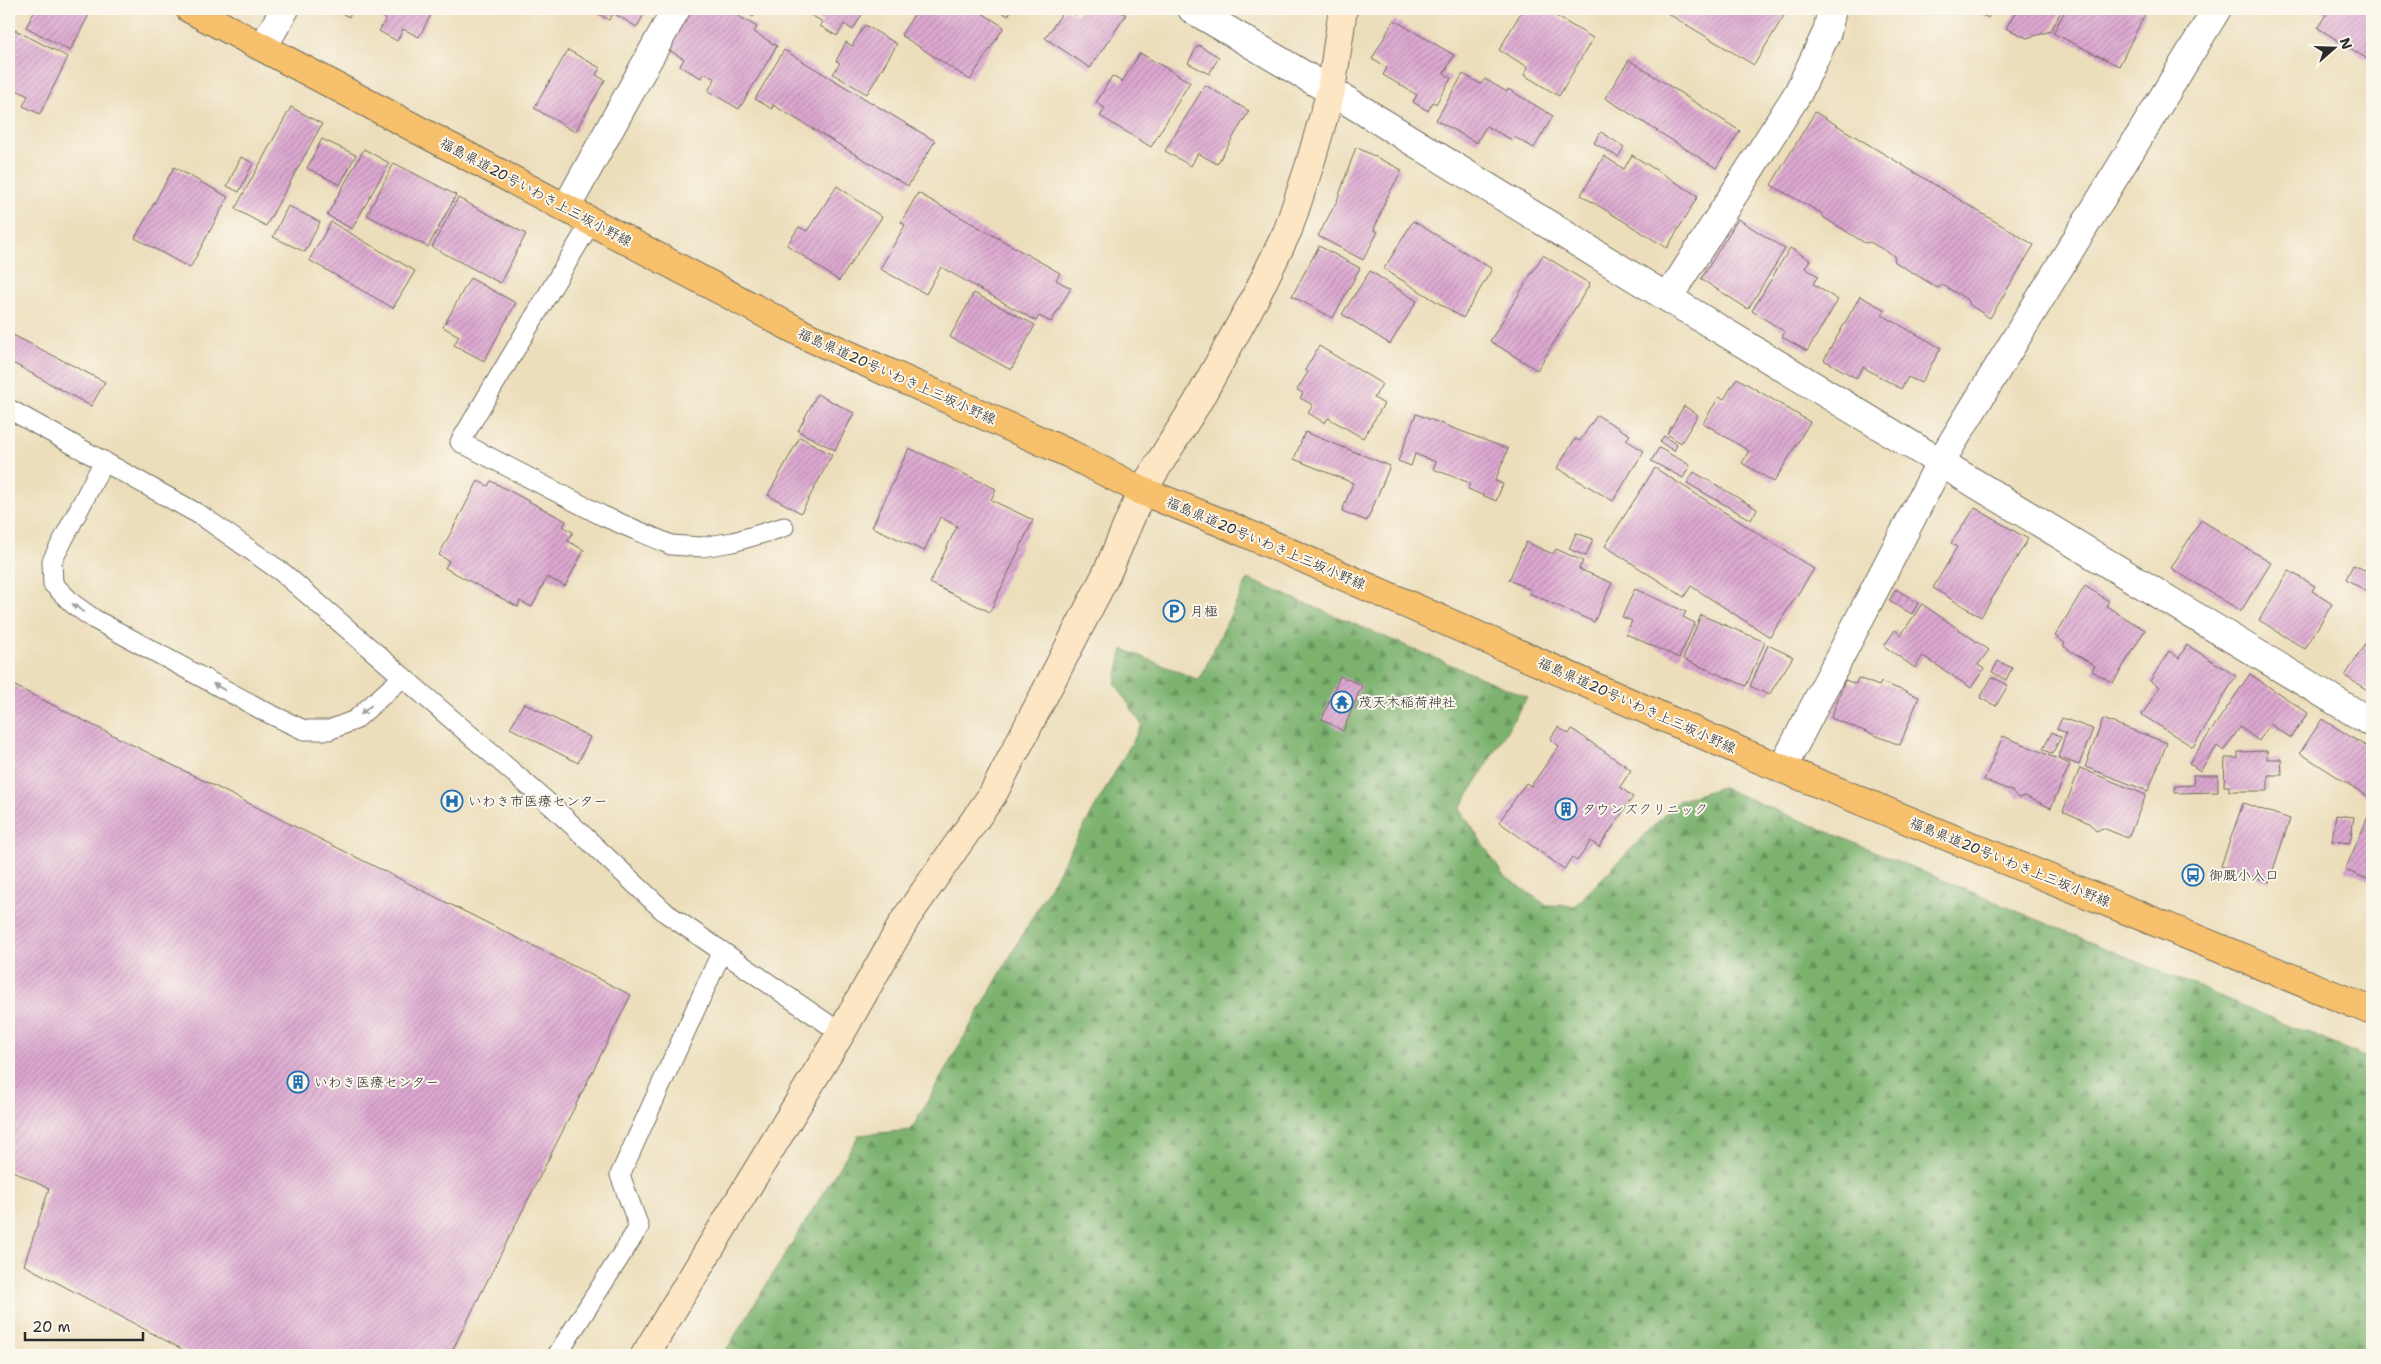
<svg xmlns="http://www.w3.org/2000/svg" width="2381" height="1364" font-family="'Shantell Sans','Klee One',sans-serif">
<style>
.forest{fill:url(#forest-firs);stroke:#536e4c}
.building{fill:url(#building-hatch)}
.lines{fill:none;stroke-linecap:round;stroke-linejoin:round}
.lane-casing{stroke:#6f6a5d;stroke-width:21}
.street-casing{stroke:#6f6a5d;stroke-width:30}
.secondary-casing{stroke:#6f6a5d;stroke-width:30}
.primary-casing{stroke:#6f6a5d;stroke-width:30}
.lane{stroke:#fff;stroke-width:19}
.street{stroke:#fff;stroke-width:28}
.secondary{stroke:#fce6c4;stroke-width:28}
.primary{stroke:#f7c06c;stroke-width:28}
.oneway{fill:#a0a0a0}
.labels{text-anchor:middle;stroke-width:4;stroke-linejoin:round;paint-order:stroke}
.street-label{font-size:14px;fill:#2b2b2b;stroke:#fbf7ec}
.poi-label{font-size:14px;fill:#2b2b2b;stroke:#fbf7ec;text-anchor:start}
</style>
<defs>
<pattern id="forest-firs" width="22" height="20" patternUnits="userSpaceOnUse" patternTransform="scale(1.25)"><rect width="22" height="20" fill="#7bb26e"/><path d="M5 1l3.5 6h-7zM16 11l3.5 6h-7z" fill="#65915b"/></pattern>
<pattern id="building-hatch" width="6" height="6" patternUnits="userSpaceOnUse" patternTransform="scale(1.25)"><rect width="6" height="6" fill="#dda8d1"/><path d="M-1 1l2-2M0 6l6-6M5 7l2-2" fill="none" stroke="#b389aa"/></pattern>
</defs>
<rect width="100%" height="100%" fill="#fbf7ec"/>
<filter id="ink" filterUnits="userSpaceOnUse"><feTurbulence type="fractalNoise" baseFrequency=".02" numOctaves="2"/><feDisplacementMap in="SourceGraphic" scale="10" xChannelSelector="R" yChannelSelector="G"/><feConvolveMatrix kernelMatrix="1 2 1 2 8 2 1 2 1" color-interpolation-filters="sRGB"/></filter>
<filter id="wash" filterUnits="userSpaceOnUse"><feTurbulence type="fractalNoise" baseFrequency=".0096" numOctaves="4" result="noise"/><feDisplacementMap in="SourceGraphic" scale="20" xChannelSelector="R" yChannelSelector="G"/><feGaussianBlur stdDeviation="1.12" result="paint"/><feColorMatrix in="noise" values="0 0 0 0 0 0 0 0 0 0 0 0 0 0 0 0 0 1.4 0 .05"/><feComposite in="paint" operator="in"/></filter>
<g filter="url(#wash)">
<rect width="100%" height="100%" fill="#ecdebb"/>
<!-- forest -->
<path class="forest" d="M1248,579L1527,697L1460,809L1503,875L1546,905L1575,906L1678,801L1721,787L2372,1060V1355H723L859,1135L911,1130L1142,725L1115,683L1123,649L1199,680Z"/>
<g id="blocks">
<!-- building -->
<path class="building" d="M36,9H92L70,51L26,27Z
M333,9H353L349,17Z
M366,9H434L419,37L403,29L397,41L379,31L386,19Z
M590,9H647L637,27L613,13L609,20Z
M681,9H727L757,27L754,32L777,46L739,109L708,91L715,79L704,73L701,78L680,66L684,59L660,45Z
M740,9H759L753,17Z
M800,9H865L853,30L844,24L837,36L820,26L823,22Z
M918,9H976L1004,27L970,80L901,35Z
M997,9H1012L1008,16Z
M1065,9L1076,15L1080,9H1116L1126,15L1090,68L1045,38Z
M1523,9H1544L1593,38L1559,96L1524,75L1528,67L1499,50Z
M1660,9H1788L1754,65Z
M1972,9H1993L1988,18Z
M2017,9H2062L2051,31L2027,38L2006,28Z
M2066,9H2138L2146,12L2119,66L2053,33Z
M2318,9H2372V54L2369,60L2318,28L2326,14Z
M1394,20L1454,55L1444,73L1451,78L1436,104L1433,102L1428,111L1413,102L1417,95L1383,75L1387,68L1372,59Z
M865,25L897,44L867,94L833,74L840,63L836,61L846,42L852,46Z
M9,27L68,57L40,114L23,106L28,96L9,86Z
M1198,45L1219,57L1209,74L1188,63Z
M568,50L600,68L596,75L605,80L575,132L534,108Z
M784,50L935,141L908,186L773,105L772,109L755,99Z
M1140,53L1190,82L1151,147L1100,116L1105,108L1096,103L1112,76L1122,82Z
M1629,60L1740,131L1716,168L1605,98Z
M1463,74L1481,84L1485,79L1507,92L1508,89L1553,116L1534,148L1514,137L1512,140L1486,126L1477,143L1436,120Z
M1205,85L1249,111L1217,164L1198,153L1191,166L1165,151Z
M291,107L322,124L266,226L235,209Z
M1815,112L2034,245L1990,318L1970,305L1968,300L1943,285L1938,288L1895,262L1894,256L1870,242L1865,243L1823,217L1821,213L1771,185Z
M1601,132L1624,147L1618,157L1594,143Z
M322,139L356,155L340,185L307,168Z
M1356,147L1402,170L1386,199L1374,230L1378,232L1363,260L1318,236L1337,201Z
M364,149L389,163L352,229L327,215Z
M1632,155L1698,196L1667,248L1581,195L1604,156L1624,169Z
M241,157L253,163L239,192L227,186Z
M394,163L456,195L428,247L367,215Z
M174,167L228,197L190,268L135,238Z
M837,186L882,217L839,281L787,245L799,227L807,231Z
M918,193L1060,273L1056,280L1071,288L1051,322L1039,316L1036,321L941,267L926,294L880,269L905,225L901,222Z
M458,198L526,234L500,283L432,247Z
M288,206L320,222L305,252L273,237Z
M1738,219L1785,249L1748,309L1701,279Z
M1413,221L1492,269L1463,318L1384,269Z
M331,222L415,271L393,308L309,260Z
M1319,246L1360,268L1333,318L1292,296Z
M1790,248L1810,260L1805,268L1818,276L1813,284L1838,300L1807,351L1782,337L1785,332L1752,311Z
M1543,255L1590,284L1537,370L1490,341Z
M1370,271L1417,301L1390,344L1342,314Z
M470,278L516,303L484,361L454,345L459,336L443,327Z
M974,293L1035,325L1011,370L950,337Z
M1860,296L1885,310L1882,315L1941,348L1921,383L1908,377L1901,389L1863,367L1856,378L1824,360Z
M9,333L105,382L91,406L9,361Z
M1319,346L1382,384L1374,398L1384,404L1363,438L1328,418L1325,423L1308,413L1313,405L1300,398L1303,393L1297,390L1308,372L1305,370Z
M1737,378L1810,422L1774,482L1742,463L1749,451L1703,423L1719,397L1724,399Z
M817,394L854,413L835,450L798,431Z
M1684,406L1698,415L1681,443L1667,434Z
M1416,414L1508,449L1495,481L1503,484L1496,501L1468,489L1470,483L1433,469L1436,462L1415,454L1411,466L1398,461Z
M1597,415L1630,435L1626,440L1644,451L1613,501L1557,468L1575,439L1580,441Z
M1305,432L1390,466L1367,521L1342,511L1353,483L1294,459Z
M1664,436L1677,445L1674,451L1660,442Z
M800,437L832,455L801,513L768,495Z
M909,448L996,489L991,500L1033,520L990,612L930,583L957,526L940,517L924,551L872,527Z
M1659,448L1690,465L1683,478L1651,461Z
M1655,468L1814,569L1770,637L1691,586L1684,597L1605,546Z
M1694,472L1757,509L1751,520L1687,483Z
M478,481L488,486L491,481L566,521L563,527L573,532L568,541L584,550L565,586L547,577L532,607L520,601L518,607L445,568L449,561L439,555Z
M1975,508L2028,539L1981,617L1933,588L1957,547L1951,543Z
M2201,520L2271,563L2241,611L2171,568Z
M1576,533L1593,539L1586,556L1569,549Z
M1526,542L1553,554L1556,549L1583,561L1579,569L1612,583L1594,622L1529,593L1531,590L1509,580Z
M2353,565L2372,573V582L2366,591L2346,579Z
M2289,571L2315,586L2312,591L2332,604L2305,649L2259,620Z
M2085,586L2109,601L2106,606L2145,630L2113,683L2092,671L2095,666L2063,646L2065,643L2055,636Z
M1635,589L1686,612L1683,617L1695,623L1679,658L1626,634L1632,621L1622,617Z
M1896,589L1918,603L1912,614L1889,601Z
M1922,604L1989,650L1978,665L1984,669L1971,688L1923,656L1915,668L1884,646L1895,630L1901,635Z
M1701,615L1765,642L1746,686L1683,659Z
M2372,633V693L2345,676Z
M1768,645L1793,657L1769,695L1750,686Z
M2187,645L2236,676L2193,747L2142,715L2159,687L2150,681L2169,651L2179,658Z
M1998,661L2012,668L2006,680L1992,672Z
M2250,674L2308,713L2291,738L2270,724L2259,741L2240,727L2224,751L2217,746L2200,771L2189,763Z
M1340,676L1362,685L1343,731L1322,719Z
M1992,677L2008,685L1996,706L1980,698Z
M1858,678L1879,686L1881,682L1919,697L1900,745L1831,718L1845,680L1856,684Z
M9,683L631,995L450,1355H193L24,1265L49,1189L9,1169Z
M524,703L590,737L578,763L510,728Z
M2062,718L2093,729L2079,765L2058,757L2066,733L2057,729Z
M2103,719L2167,743L2148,791L2085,767Z
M2322,719L2372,750V799L2300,753Z
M1558,727L1569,734L1572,729L1631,770L1620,787L1633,797L1599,847L1591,841L1577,861L1572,857L1564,869L1499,822L1526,783L1531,786L1559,746L1550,739Z
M2052,732L2061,737L2052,754L2043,749Z
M2003,736L2070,764L2051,808L2025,796L2018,798L2012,791L1984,780Z
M2267,751V759H2281L2282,775H2268V791H2229V786H2224L2225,758H2238V752Z
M2080,768L2146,795L2128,838L2103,828L2096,831L2089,823L2063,811Z
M2193,775H2218V792L2175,793V786L2194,785Z
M2243,803L2290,819L2269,882L2221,866Z
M2336,815L2354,817L2350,843L2332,841Z
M2368,817L2372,819V881L2345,870Z"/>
</g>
</g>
<g filter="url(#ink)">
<use href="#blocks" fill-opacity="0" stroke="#6f6a5d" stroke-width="1"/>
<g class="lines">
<!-- lane casing -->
<g class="lane-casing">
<path id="lane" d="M591,222L460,442L603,516L671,545L702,547L733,542L784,527
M9,409L202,516L283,573L553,807L666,913L841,1033
M104,461L52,561L53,584L73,604L94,619L266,712L304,730H329L355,720L402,678
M557,1355L639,1227L620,1175L722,951"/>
</g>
<!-- street casing -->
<g class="street-casing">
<path id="street" d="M1192,9L1331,91L1668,298L2372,723
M263,47L285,9
M566,208L676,9
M1668,298L1798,93L1827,32L1832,9
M1782,769L1941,461L2217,9"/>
</g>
<!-- secondary casing -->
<g class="secondary-casing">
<path id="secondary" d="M645,1355L841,1033L906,918L993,794L1107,573L1142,491L1197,403L1255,298L1288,230L1309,167L1331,91L1343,9"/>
</g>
<!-- primary casing -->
<g class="primary-casing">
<path id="primary" d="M190,9L809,337L1070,454L1142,491L1225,524L1742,752L2372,1011"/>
</g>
<!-- lane -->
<use href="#lane" class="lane"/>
<!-- street -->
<use href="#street" class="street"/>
<!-- secondary -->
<use href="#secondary" class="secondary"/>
<!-- primary -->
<use href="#primary" class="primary"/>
</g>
<!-- one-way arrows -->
<defs><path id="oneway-solid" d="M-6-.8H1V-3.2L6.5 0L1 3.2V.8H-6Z" transform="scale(1.25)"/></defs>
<g class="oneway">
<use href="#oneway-solid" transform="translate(78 608) rotate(-143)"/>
<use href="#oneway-solid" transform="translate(219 687) rotate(-151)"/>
<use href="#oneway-solid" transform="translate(366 710) rotate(139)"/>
</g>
</g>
<!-- icons -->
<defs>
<g id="parking-ring" transform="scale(1.125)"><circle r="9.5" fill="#fbf7ec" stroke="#1f6fb2" stroke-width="1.5"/><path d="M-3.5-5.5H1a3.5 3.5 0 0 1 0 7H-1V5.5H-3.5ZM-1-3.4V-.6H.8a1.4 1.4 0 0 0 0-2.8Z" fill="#1f6fb2"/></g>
<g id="temple-ring" transform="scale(1.125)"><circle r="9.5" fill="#fbf7ec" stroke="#1f6fb2" stroke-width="1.5"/><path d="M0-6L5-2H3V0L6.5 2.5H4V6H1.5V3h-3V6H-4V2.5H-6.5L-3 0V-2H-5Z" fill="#1f6fb2"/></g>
<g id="hospital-ring" transform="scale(1.125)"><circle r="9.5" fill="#fbf7ec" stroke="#1f6fb2" stroke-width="1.5"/><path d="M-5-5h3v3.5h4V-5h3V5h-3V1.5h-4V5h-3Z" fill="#1f6fb2"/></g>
<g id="building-ring" transform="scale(1.125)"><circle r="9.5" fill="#fbf7ec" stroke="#1f6fb2" stroke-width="1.5"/><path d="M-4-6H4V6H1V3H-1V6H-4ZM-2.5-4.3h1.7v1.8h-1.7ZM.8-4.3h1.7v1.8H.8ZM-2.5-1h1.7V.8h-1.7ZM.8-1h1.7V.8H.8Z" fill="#1f6fb2"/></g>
<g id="bus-ring" transform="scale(1.125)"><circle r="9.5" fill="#fbf7ec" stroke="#1f6fb2" stroke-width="1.5"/><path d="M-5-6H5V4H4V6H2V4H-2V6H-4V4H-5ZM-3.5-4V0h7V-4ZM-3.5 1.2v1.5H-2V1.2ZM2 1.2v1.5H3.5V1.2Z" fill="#1f6fb2"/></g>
</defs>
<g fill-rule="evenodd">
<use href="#parking-ring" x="1174" y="611"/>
<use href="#temple-ring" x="1342" y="702"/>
<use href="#hospital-ring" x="452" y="801"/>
<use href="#building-ring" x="1566" y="809"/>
<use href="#bus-ring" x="2193" y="875"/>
<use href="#building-ring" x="298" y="1082"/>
</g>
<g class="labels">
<!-- street labels -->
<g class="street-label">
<text transform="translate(536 192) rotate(28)" y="5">福島県道20号いわき上三坂小野線</text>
<text transform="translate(897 376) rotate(24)" y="5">福島県道20号いわき上三坂小野線</text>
<text transform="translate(1266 543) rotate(23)" y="5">福島県道20号いわき上三坂小野線</text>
<text transform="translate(1637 705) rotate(24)" y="5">福島県道20号いわき上三坂小野線</text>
<text transform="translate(2010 862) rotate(22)" y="5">福島県道20号いわき上三坂小野線</text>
</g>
<!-- poi labels -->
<g class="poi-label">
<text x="1190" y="616">月極</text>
<text x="1358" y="707">茂天木稲荷神社</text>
<text x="468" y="806">いわき市医療センター</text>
<text x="1582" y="814">タウンズクリニック</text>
<text x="2209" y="880">御厩小入口</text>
<text x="314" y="1087">いわき医療センター</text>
</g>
</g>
<!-- margin -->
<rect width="2381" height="1364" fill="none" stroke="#fbf7ec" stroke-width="30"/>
<!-- north arrow -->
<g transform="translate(2334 48) rotate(70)" stroke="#fbf7ec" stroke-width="4" paint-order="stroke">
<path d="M0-4L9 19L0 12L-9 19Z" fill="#2b2b2b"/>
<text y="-8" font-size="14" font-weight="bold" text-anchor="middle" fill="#2b2b2b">N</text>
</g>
<!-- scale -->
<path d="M25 1332v8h118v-8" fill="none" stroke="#2b2b2b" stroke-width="2.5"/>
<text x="32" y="1332" font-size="15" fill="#2b2b2b" stroke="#fbf7ec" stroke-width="4" paint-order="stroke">20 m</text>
</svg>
